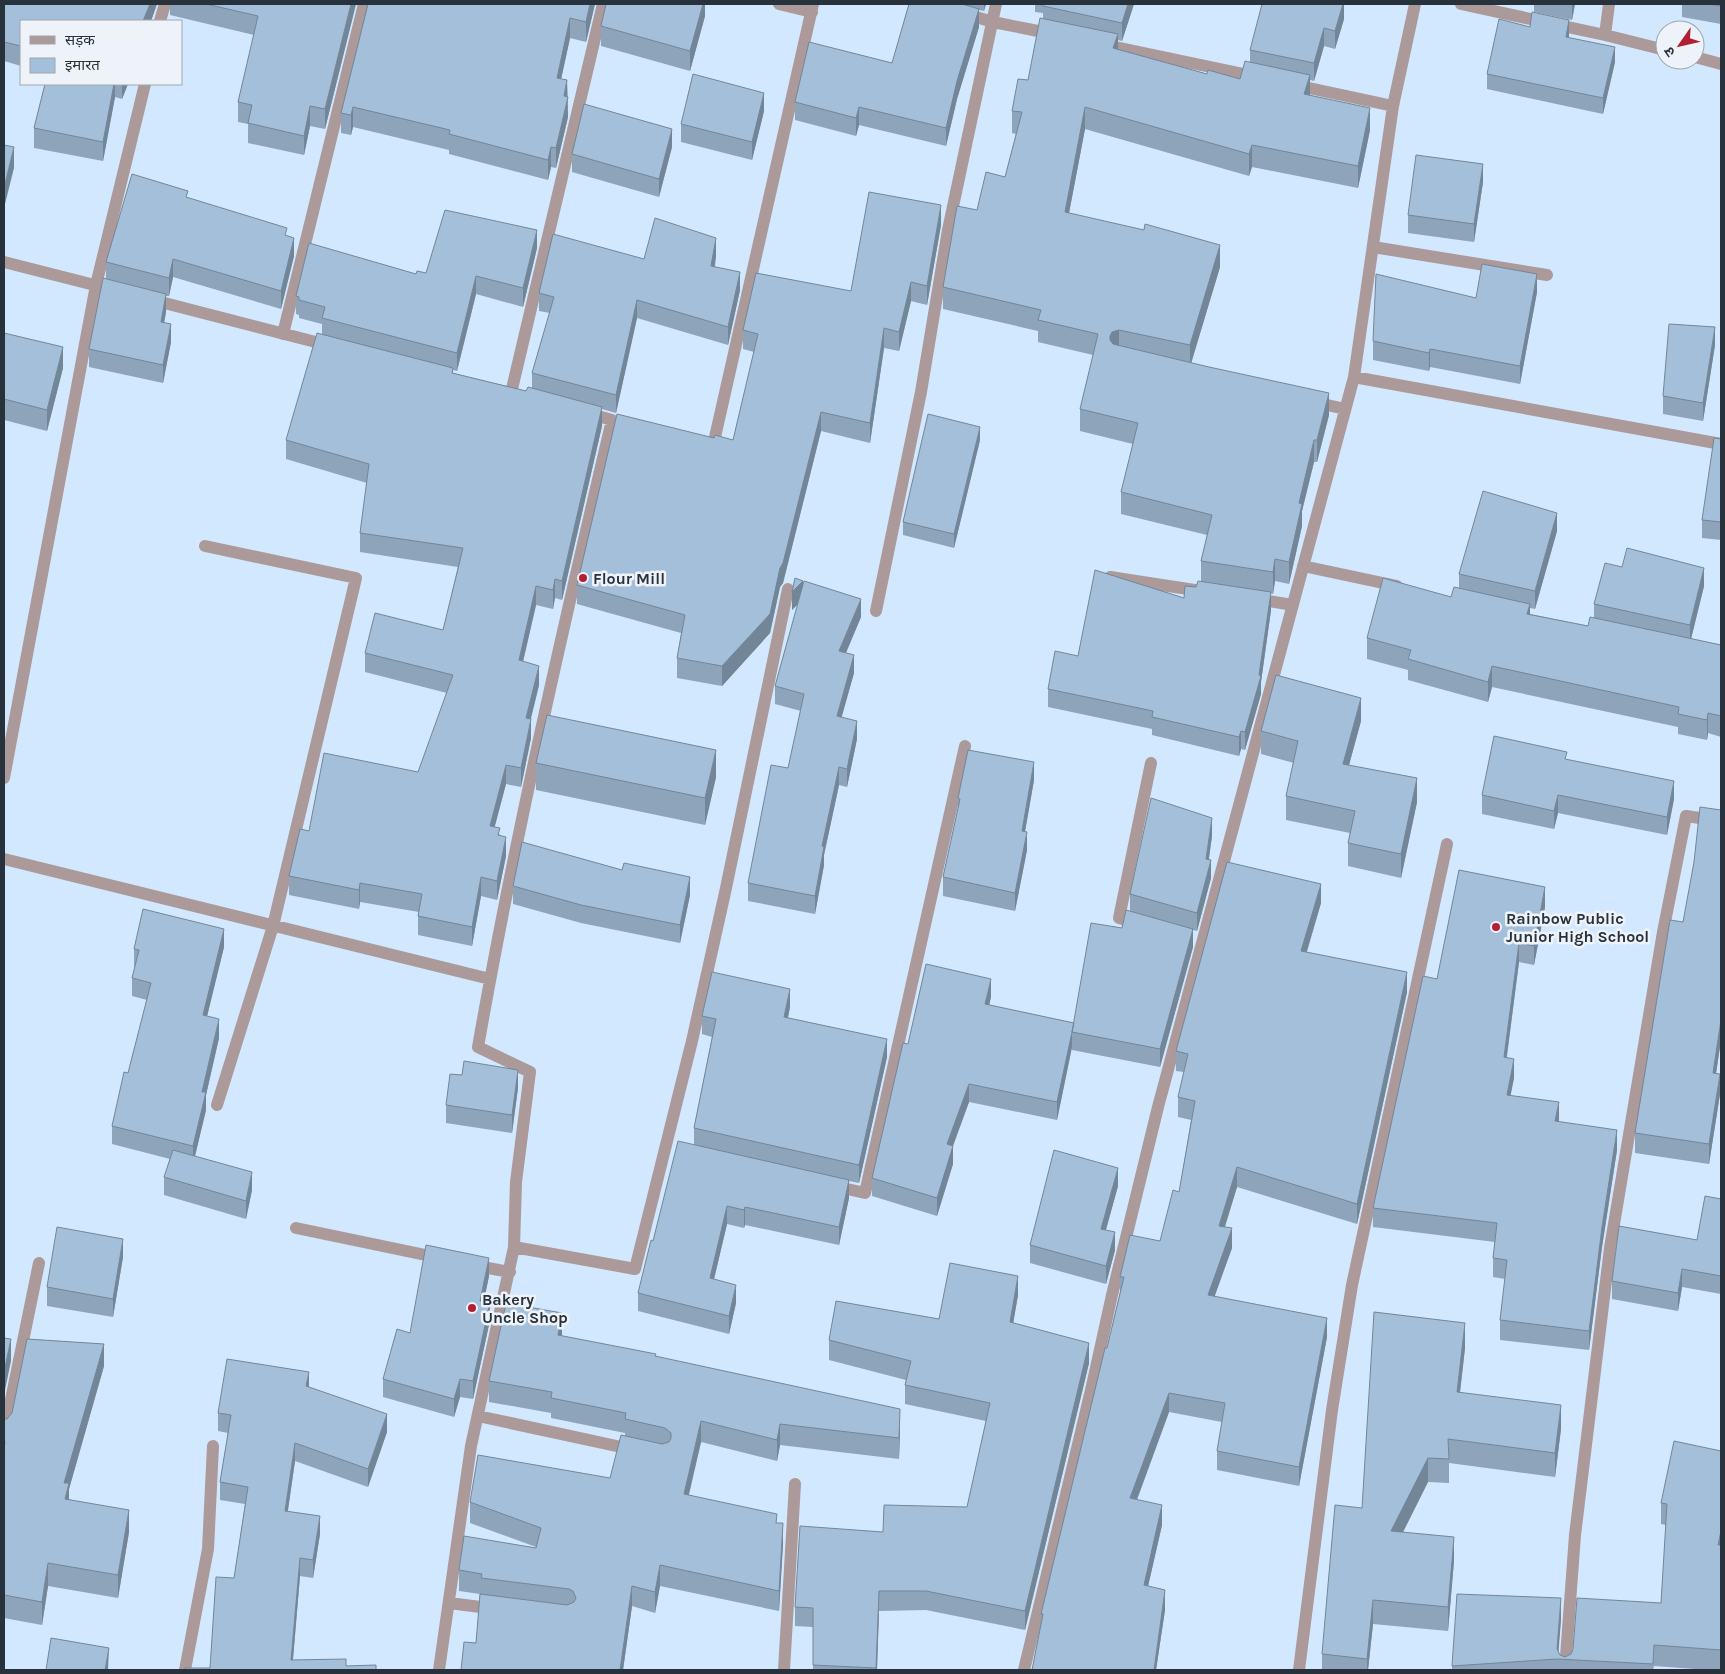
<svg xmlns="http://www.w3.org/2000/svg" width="1725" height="1674" font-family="Karla,'Noto Sans Devanagari',sans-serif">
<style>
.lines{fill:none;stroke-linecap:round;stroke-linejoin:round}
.minor{stroke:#ac9999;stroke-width:12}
.wall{fill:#8da4bb}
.shaded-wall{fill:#738698}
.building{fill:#a4bfd9;stroke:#738698}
.poi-dot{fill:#b21f32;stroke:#eef3f9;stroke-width:2}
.labels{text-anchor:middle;stroke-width:5;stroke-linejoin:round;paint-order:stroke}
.poi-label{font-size:16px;font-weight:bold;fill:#28323d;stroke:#eef3f9;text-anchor:start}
</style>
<rect width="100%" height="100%" fill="#d2e8fe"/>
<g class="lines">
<!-- minor -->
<path class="minor" d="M779,4L812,12
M1461,4L1605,35L1665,50
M962,13L993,22L1053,34
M160,21L165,4
M1605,35L1609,4
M1101,44L1258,77
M1695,57L1721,64
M1295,85L1393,106L1354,377
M1393,106L1415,4
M1373,247L1547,275
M4,262L118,291
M149,299L331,346
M283,334L364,4
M511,393L603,4
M1314,402L1345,409
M709,445L713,446L813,4
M205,546L356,578L273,926L217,1105
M1303,566L1397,586
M1110,577L1201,591
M1256,599L1293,605
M876,611L921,392L948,230L996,4
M4,778L96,285L145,84
M4,859L490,979
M1140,924L1119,918L1151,763
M834,1186L865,1193L965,746
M296,1228L440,1258
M514,1247L635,1269L692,1041L726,888L788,589
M472,1265L510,1272
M478,1416L635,1450
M4,1434L39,1263
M449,1603L496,1609
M185,1670L208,1549L213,1446
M439,1670L471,1446L514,1247L516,1182L530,1072L478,1047C515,836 563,628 612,420L587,413
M784,1670L795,1484
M1024,1670L1092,1386L1112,1295L1158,1107L1354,377L1721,444
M1299,1670L1332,1410L1352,1285L1447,844
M1565,1670L1575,1535L1610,1248L1663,932L1686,816L1721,821"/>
</g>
<!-- wall -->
<path class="wall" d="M4,4H157L151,21H21V66L4,61Z
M170,4H356L325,129L310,126L304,155L248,143V124L238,122V102L254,35L170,15Z
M368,4H595L586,42L570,38L561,79L567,80L568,117L556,168L551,167L548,180L449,154V150L353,127L351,135L341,133V113Z
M705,4V16L690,71L601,46V26Z
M909,4H986L984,11L979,10V27L957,99L946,146L859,125L856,136L795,120V102L892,63Z
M1035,4H1134L1122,41L1118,40V49L1207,74L1240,79L1250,62V50L1344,4V19L1335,49L1324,46L1314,81L1310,80V95L1370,130L1358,188L1252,167L1249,176L1085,129L1069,213L1220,267L1191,363L1329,415L1317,462H1314L1302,511V526L1289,584L1275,581L1273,594L1271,593V610L1261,682V694L1245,750L1241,749L1239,756L1152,735V729L1048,707V689L1078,656L1184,598L1196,587L1201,581V561L1207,535L1121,514V492L1133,444L1080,431V409L1093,355L1038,342V331L943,309V287L977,210L1005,177L1016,134L1012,133V111L1028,80L1043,19V13L1035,12Z
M1534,4H1575L1572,20L1534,12Z
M1682,4H1721V24L1682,17Z
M1530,27L1569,36V38L1615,62L1603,114L1487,89V74Z
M45,84H128L122,99L115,97L103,161L34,148V128Z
M764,111L752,160L681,142V124Z
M672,147L659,197L572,172V154Z
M1483,182L1474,242L1408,233V215Z
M188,198L287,236L294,256L281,309L173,277L169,296H166V312L164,322L171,342L163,383L89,367V349L106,279V262Z
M941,225L927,305L911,301L899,351L884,348L870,443L821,431L783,583L780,587L770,633L722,686L677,678V658L681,633L577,604V585L714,438L733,440L754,352L743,349V330L851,291Z
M537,248L523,307L476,294L457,371L453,370V373L526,391L532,389V373L550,313L539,311V293L644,259L716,256L715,267L740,290L728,345L637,318L616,413L602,409V426L562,600L555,598L553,609L536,605L523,661L539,685L531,719V738L521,787L506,784L494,827L500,835L506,856L497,900L481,896L472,946L418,935V916L419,912L360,902L359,909L289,895V876L309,831L418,772L447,693L365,672V653L443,630L458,567L360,552V533L367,483L286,459V440L322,334V324L299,318V315L296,314V296L416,274L426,273Z
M1537,292L1520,384L1430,367L1429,371L1373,360V341L1476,298Z
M4,333L63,368L47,431L4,420Z
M1715,345L1703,421L1663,414V396Z
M1721,439V540L1702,538V520Z
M980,440L954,548L903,535V522Z
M1557,531L1535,609L1530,608V614L1588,626L1594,618V604L1704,586L1691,639L1721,645V737L1708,733L1707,740L1678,734V727L1492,687L1488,702L1408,680V670L1367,659V638L1451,597L1459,588V574Z
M803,586L861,617L846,653L854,673L841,717L857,739L847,787L839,785L824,855V865L815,914L748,901V883L788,768L801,711L775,704V686L798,604L792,610Z
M1361,721L1349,765L1417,802L1401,878L1348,866V843L1350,833L1286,820V796L1294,763L1261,754V731Z
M1567,760L1674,799L1667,835L1558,813L1554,829L1482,814V795Z
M536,763L716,777L705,825L536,790Z
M1034,780L1025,831L1027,850L1015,911L943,896V877L958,810V798Z
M1721,810V1040L1716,1074L1720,1094L1709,1164L1635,1153V1133L1683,922Z
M1212,836L1209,859L1211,878L1197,931L1193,930V947L1160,1067L1072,1050V1047L1057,1120L969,1102L953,1146V1164L937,1216L872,1196V1178L908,1044L991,997L989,1005L1074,1023L1122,928L1130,911V894Z
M513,886L690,895L680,943L581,923L513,904Z
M1321,903L1307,952L1407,992L1357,1224L1237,1187L1225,1227L1232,1248L1214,1296L1327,1337L1299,1486L1217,1470V1451L1222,1422L1169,1412L1137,1500L1162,1525L1148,1586L1165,1610L1156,1670H1032L1041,1624V1614L1107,1348L1120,1292V1277L1160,1241L1179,1192L1191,1120L1178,1117V1097L1184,1072L1176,1071V1051Z
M1545,907L1534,965L1519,962L1507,1057L1514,1078L1510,1095L1559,1122L1617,1150L1602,1247L1589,1350L1500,1340V1320L1505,1279L1493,1277V1258L1495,1242L1373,1227V1208L1437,979Z
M224,947L207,1016L219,1038L206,1095V1110L195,1156L252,1190L246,1219L164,1195V1177L170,1159L112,1144V1126L128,1073L147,1000L132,996V978L135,968L134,967V949Z
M790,1007L788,1018L887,1057L859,1183L849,1181V1198L839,1245L745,1225L744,1228L727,1224L714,1279L736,1303L729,1334L638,1311V1293L653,1241L694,1145V1128L712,1037L702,1034V1016Z
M518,1088L512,1133L446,1123V1105Z
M1118,1186L1106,1230L1115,1250L1106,1284L1030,1263V1245Z
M1721,1199V1294L1682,1287L1678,1311L1612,1299V1281L1697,1240Z
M123,1257L113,1317L47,1306V1287Z
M489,1276L484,1301L490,1320L473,1399L460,1397L454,1417L383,1397V1379L410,1333Z
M1018,1295L1013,1323L1089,1363L1025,1630L926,1610L879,1611L877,1670H813V1627L795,1626V1607L883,1532L967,1507L986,1421L905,1404V1385L906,1380L829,1360V1340L939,1319Z
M562,1334V1336L656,1356L900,1430L899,1459L780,1445L777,1461L701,1442L689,1495L777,1523L783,1544L779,1611L660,1586L655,1613L632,1606L623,1670H461L476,1643L480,1594L459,1591V1570L536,1548V1547L470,1523V1502L610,1478L625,1436V1433L551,1418V1413L489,1402V1381Z
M1465,1348L1460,1393L1561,1429L1555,1477L1449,1463V1483L1428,1482L1403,1532L1454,1561L1448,1631L1373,1624L1368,1670H1322V1654L1362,1508Z
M104,1366L69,1489V1499L129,1532L118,1598L48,1586L42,1625L4,1618V1419H7Z
M309,1387L387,1432L368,1487L295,1461L288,1511L320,1534L313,1578L300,1576L293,1660L376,1670L210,1668L234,1578L245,1504L220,1500V1482L228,1433L218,1431V1413Z
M1721,1451V1670H1709L1654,1666L1653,1670H1452V1666L1561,1619L1558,1651L1560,1655L1565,1657L1661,1603L1666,1525L1661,1524V1503Z"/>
<!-- shaded-wall -->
<path class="shaded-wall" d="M150,4H157L151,21H143Z
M351,4H356L325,129V109Z
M590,4H595L586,42V22Z
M703,4H705V16L690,71V51Z
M984,4H986L984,11Z
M1128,4H1134L1122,41V23Z
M1343,4H1344V19L1335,49V31Z
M1572,4H1575L1572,20Z
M979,9V27L957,99L946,146V128L957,81Z
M570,18V38L557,98V78Z
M1569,20V36L1566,52V37Z
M1324,28V46L1314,81V63Z
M1118,34V56L1113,48Z
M1615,47V62L1603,114V98Z
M1310,75V97L1304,94Z
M567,80L568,117L556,168V148L564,96Z
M114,84H115V97L103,161V142Z
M122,84H128L122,99Z
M764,93V111L752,160V142Z
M310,106V126L304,155V136Z
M353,107V127L351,135V115Z
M859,107V125L856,136V118Z
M1085,107V129L1065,234V212Z
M1370,108V130L1358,188V166Z
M672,129V147L659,197V179Z
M1252,145V167L1249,176V154Z
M14,147V168L4,208V188Z
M551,147V167L548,180V160Z
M1483,164V182L1474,242V224Z
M941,205V225L927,305V286Z
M537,230V248L523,307V288Z
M294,238V256L281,309V291Z
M716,238V256L711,285V266Z
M1220,245V267L1190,367V345Z
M173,259V277L169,296V278Z
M740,272V290L728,345V327Z
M1537,274V292L1520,384V366Z
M476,276V294L457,371V353Z
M911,282V301L899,351V332Z
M166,294V312L161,340V322Z
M637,300V318L616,413V395Z
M171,324V342L163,383V365Z
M1715,327V345L1703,421V403Z
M884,328V348L870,443V423Z
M1119,330V352L1110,358V336L1112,332Z
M63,347V368L47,431V410Z
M1430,349V367L1429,371V353Z
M1329,393V415L1317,462V440Z
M602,407V426L562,600V581Z
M821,412V431L783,583L780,587L770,633L722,686V666L780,568Z
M980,427V440L954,548V534Z
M1314,440V462L1302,511V526L1289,584V562L1299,503Z
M1557,513V531L1535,609V591Z
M1275,559V581L1273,594V572Z
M1704,568V586L1690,643V625Z
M555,579V598L553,609V590Z
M803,581V599L792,610V592Z
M536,586V605L519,679V660Z
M1271,592V610L1261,682V694L1245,750V732L1259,675Z
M861,599V617L839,669V651Z
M1530,604V624L1527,614Z
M854,655V673L837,734V716Z
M539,666V685L526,737V718Z
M1492,666V687L1488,702V682Z
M1361,698V721L1343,787V764Z
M1708,713V733L1707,740V720Z
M531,719V738L521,787V768Z
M857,721V739L847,787V769Z
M1241,731V749L1239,756V737Z
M716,750V777L705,825V798Z
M1034,762V780L1022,849V831Z
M506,765V784L490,845V826Z
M839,767V785L824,855V865L815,914V896L822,846Z
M1417,778V802L1401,878V854Z
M1674,781V799L1667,835V817Z
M1558,795V813L1554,829V811Z
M1212,818V836L1206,877V859Z
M1027,832V850L1015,911V893Z
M506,837V856L497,900V881Z
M1211,860V878L1197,931V913Z
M481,877V896L472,946V927Z
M690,877V895L680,943V925Z
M360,883V902L359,909V890Z
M1321,884V903L1301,970V951Z
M1545,887V907L1534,965V946Z
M224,929V947L203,1033V1015Z
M1193,929V947L1160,1067V1049Z
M1519,943V962L1504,1076V1057Z
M1407,972V992L1357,1224V1204Z
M991,979V997L985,1022V1004Z
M790,989V1007L784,1035V1017Z
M219,1019V1038L206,1095V1110L193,1164V1146L202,1092Z
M1721,1020V1040L1713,1093V1073Z
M1074,1023L1072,1032V1047L1057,1120V1102Z
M887,1039V1057L859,1183V1165Z
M1514,1059V1078L1507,1114V1095Z
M518,1070V1088L512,1133V1115Z
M1720,1074V1094L1709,1164V1144Z
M969,1084V1102L947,1162V1144Z
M1559,1102V1121H1555Z
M1617,1130V1150L1602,1247L1589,1350V1331L1602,1227Z
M953,1146V1164L937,1216V1198Z
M1237,1167V1187L1219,1245V1226Z
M1118,1168V1186L1101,1247V1229Z
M252,1172V1190L246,1219V1201Z
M849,1180V1198L839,1245V1227Z
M727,1206V1224L710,1296V1278Z
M745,1207V1225L744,1228V1210Z
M1232,1228V1248L1208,1315V1295Z
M1115,1232V1250L1106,1284V1266Z
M123,1239V1257L113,1317V1299Z
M489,1258V1276L480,1319V1301Z
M1682,1269V1287L1678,1311V1293Z
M1018,1276V1295L1010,1342V1322Z
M736,1285V1303L729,1334V1316Z
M490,1302V1320L473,1399V1381Z
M562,1313V1334L558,1356V1335Z
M1327,1318V1337L1299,1486V1467Z
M1465,1323V1348L1457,1417V1392Z
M11,1339V1361L4,1395V1372Z
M1089,1343V1363L1025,1630V1611Z
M104,1344V1366L69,1489V1506L65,1521L64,1483Z
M309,1372V1390L306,1386Z
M460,1379V1397L454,1417V1399Z
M1169,1393V1412L1130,1518V1498Z
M1561,1405V1429L1555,1477V1453Z
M900,1409V1430L899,1459V1438Z
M387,1414V1432L368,1487V1469Z
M701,1421V1442L684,1514V1494Z
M780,1424V1445L777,1461V1440Z
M295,1443V1461L285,1529V1511Z
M1428,1458V1482L1391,1556V1531Z
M1162,1505V1525L1144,1604V1585Z
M129,1510V1532L118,1598V1575Z
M320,1516V1534L313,1578V1560Z
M783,1523V1544L779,1611V1591Z
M1721,1531V1552L1718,1545Z
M1454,1537V1561L1448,1631V1607Z
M300,1558V1576L292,1670L291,1660Z
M48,1563V1586L42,1625V1602Z
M660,1565V1586L655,1613V1592Z
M632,1586V1606L623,1670H620Z
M1165,1590V1610L1156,1670H1154Z
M879,1591V1611L877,1670H876Z
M1561,1598V1619L1558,1659L1557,1649Z
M1373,1600V1624L1368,1670H1367V1659Z
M109,1648L108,1670H105Z"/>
<!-- building -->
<path class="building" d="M4,4H150L143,21H21V46L4,42Z
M206,4H351L325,109L310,106L304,136L248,123L252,105L238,102L258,16Z
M368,4H590L586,22L570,18L557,78L567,80L564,96L568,97L556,148L551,147L548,160L449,134L450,130L353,107L351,115L341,113Z
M606,4H703L690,51L601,26Z
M909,4H962L979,9L957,81L946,128L859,107L856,118L795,102L809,42L892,63Z
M1043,4H1128L1122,23L1043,6Z
M1262,4H1343L1335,31L1324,28L1314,63L1250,50Z
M1709,4H1721V6Z
M1532,12L1569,20L1566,37L1615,47L1603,98L1487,74L1499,19L1530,27Z
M1040,18L1118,34L1113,48L1207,74L1208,70L1240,79L1245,61L1310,75L1304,94L1370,108L1358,166L1252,145L1249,154L1085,107L1065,212L1144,230L1145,224L1220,245L1190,345L1119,330L1112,332L1110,336V340L1113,344L1209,367L1329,393L1317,440H1314L1299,503L1302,504L1289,562L1275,559L1273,572L1201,561L1212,515L1121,492L1138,423L1080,409L1098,334L1038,320L1041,310L943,287L957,206L977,210L986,172L1005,177L1022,112L1012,111L1018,79L1028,80Z
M693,74L764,93L752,142L681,124Z
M45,84H114L103,142L34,128Z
M584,104L672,129L659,179L572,154Z
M4,145L14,147L4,188Z
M1416,155L1483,164L1474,224L1408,215Z
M132,174L188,191L186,197L287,228L285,235L294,238L281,291L173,259L169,278L106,262Z
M869,192L941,205L927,286L911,282L899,332L884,328L870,423L821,412L783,563L780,568L770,614L722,666L677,658L685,615L577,585L617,414L714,438L715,435L733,440L758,334L743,330L756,273L851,291Z
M445,210L537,230L523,288L476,276L457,353L322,318L325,307L299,300V297L296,296L309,243L416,274L417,271L426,273Z
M655,218L716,238L711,266L740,272L728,327L637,300L616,395L532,373L554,297L539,293L553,234L644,259Z
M1482,264L1537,274L1520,366L1430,349L1429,353L1373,341L1376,274L1476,298Z
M103,278L166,294L161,322L171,324L163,365L89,349Z
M1669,324L1715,327L1703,403L1663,396Z
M4,333L63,347L47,410L4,399Z
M317,333L453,368L452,373L526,391L528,387L602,407L562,581L555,579L553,590L536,586L519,660L539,666L526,718L531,719L521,768L506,765L490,826L500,828L498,835L506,837L497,881L481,877L472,927L418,916L422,894L360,883L359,890L289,876L300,829L309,831L324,753L418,772L453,675L365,653L375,613L443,630L463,548L360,533L369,464L286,440Z
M928,414L980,427L954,534L903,522Z
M1714,438L1721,439V522L1702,520Z
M1483,491L1557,513L1535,591L1459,574Z
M1627,548L1704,568L1690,625L1594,604L1605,563L1622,567Z
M1095,570L1184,598L1185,586L1196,587L1198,581L1271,592L1259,675L1261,676L1245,732L1241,731L1239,737L1152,717L1153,711L1048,689L1055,651L1078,656Z
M795,578L803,581L792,592Z
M1383,578L1451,597L1454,587L1530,604L1527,614L1588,626L1590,617L1721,645V716L1708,713L1707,720L1678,714L1679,707L1492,666L1488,682L1408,659L1411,650L1367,638Z
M804,581L861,599L839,651L854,655L837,716L857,721L847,769L839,767L822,846L824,847L815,896L748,883L771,765L788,768L804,694L775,686Z
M1276,675L1361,698L1343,764L1417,778L1401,854L1348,843L1355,811L1286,796L1298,741L1261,731Z
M547,715L716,750L705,798L536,763Z
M1494,736L1567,752L1565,759L1674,781L1667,817L1558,795L1554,811L1482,795Z
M968,750L1034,762L1022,831L1027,832L1015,893L943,877L960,799L958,798Z
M1151,798L1212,818L1206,859L1211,860L1197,913L1130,894Z
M1700,807L1721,810V1020L1713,1073L1720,1074L1709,1144L1635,1133L1670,920L1683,922L1694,862Z
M522,842L622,870L624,863L690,877L680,925L581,905L513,886Z
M1227,862L1321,884L1301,951L1407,972L1357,1204L1237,1167L1219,1226L1232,1228L1208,1295L1327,1318L1299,1467L1217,1451L1225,1403L1169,1393L1130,1498L1162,1505L1144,1585L1165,1590L1154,1670H1032L1043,1614H1041L1105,1348H1107L1124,1277H1120L1130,1235L1160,1241L1173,1190L1179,1192L1195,1101L1178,1097L1188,1054L1176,1051Z
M1459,870L1545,887L1534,946L1519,943L1504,1057L1514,1059L1507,1095L1559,1102L1555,1121L1617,1130L1602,1227L1589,1331L1500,1320L1507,1260L1493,1258L1497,1223L1373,1208L1423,976L1437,979Z
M143,909L224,929L203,1015L219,1019L202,1092H206L193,1146L112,1126L124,1072L128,1073L151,983L132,978L139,950L134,949Z
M1126,910L1193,929L1160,1049L1072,1032L1091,923L1122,928Z
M926,964L991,979L985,1004L1074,1023L1057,1102L969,1084L947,1144L953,1146L937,1198L872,1178L903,1043L908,1044Z
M712,972L790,989L784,1017L887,1039L859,1165L694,1128L716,1019L702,1016Z
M464,1061L518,1070L512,1115L446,1105L450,1074L462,1075Z
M678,1141L849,1180L839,1227L745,1207L744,1210L727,1206L710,1278L736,1285L729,1316L638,1293L651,1240L653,1241Z
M173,1150L252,1172L246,1201L164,1177Z
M1054,1150L1118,1168L1101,1229L1115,1232L1106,1266L1030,1245Z
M1705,1196L1721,1199V1276L1682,1269L1678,1293L1612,1281L1619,1226L1697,1240Z
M57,1227L123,1239L113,1299L47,1287Z
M426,1245L489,1258L480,1301L490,1302L473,1381L460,1379L454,1399L383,1379L397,1329L410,1333Z
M950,1263L1018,1276L1010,1322L1089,1343L1025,1611L926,1591H879L876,1668L813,1665V1608L795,1607L800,1526L883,1532L884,1505L967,1507L990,1403L905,1385L911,1361L829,1340L836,1301L939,1319Z
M506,1303L562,1313L558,1335L656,1354L655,1356L900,1409L899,1438L780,1424L777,1440L701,1421L684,1494L777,1514L776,1523H783L779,1591L660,1565L655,1592L632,1586L620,1670H461L464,1642L476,1643L480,1594L567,1605L574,1602L576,1598L573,1591L569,1589L481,1578L482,1574L459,1570L464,1536L536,1548L541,1528L470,1502L478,1455L610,1478L621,1435L662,1444L669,1442L671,1438V1433L665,1428L625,1419L626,1413L551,1398L552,1392L489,1381Z
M1374,1312L1465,1323L1457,1392L1561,1405L1555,1453L1448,1439L1449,1459L1428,1458L1391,1531L1454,1537L1448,1607L1373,1600L1367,1659L1322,1654L1335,1505L1362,1508Z
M4,1338L11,1339L4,1372Z
M27,1339L104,1344L64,1483H69L65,1499L129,1510L118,1575L48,1563L42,1602L4,1595V1451L5,1441H4V1419H7L12,1413Z
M227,1359L309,1372L306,1386L387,1414L368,1469L295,1443L285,1511L320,1516L313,1560L300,1558L291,1660L346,1659V1666L376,1665V1670H185V1668H210L216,1577L234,1578L248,1487L220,1482L231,1415L218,1413Z
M1674,1441L1721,1451V1531L1718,1545H1721V1650L1654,1645L1653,1664L1557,1659L1452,1666L1457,1594L1561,1598L1557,1649L1560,1655L1565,1657L1571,1654L1573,1649L1577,1598L1661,1603L1667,1504L1661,1503Z
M51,1638L109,1648L105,1670H46Z"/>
<!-- markers -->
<g class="poi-dot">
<circle cx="583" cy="578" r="5"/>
<circle cx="1496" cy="927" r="5"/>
<circle cx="472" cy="1308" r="5"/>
</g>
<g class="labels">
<!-- poi labels -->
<g class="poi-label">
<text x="593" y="584">Flour Mill</text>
<text x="1506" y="924">Rainbow Public<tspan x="1506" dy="18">Junior High School</tspan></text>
<text x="482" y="1305">Bakery<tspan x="482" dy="18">Uncle Shop</tspan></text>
</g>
</g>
<!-- border -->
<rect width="1725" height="1674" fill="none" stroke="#28323d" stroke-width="10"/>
<!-- legend -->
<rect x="20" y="20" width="162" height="65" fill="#eef3f9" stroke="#9fa6ae"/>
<rect x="30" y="36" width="25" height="8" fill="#ac9999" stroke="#9fa6ae"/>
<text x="65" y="45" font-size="15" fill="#28323d">सड़क</text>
<rect x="30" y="58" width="25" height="15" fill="#a4bfd9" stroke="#9fa6ae"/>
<text x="65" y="70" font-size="15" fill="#28323d">इमारत</text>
<!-- north arrow -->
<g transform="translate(1680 45) rotate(236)"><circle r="24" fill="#eef3f9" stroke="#9fa6ae"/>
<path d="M0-4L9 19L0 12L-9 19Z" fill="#b21f32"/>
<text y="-8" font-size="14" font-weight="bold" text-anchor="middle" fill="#28323d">उ</text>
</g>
</svg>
